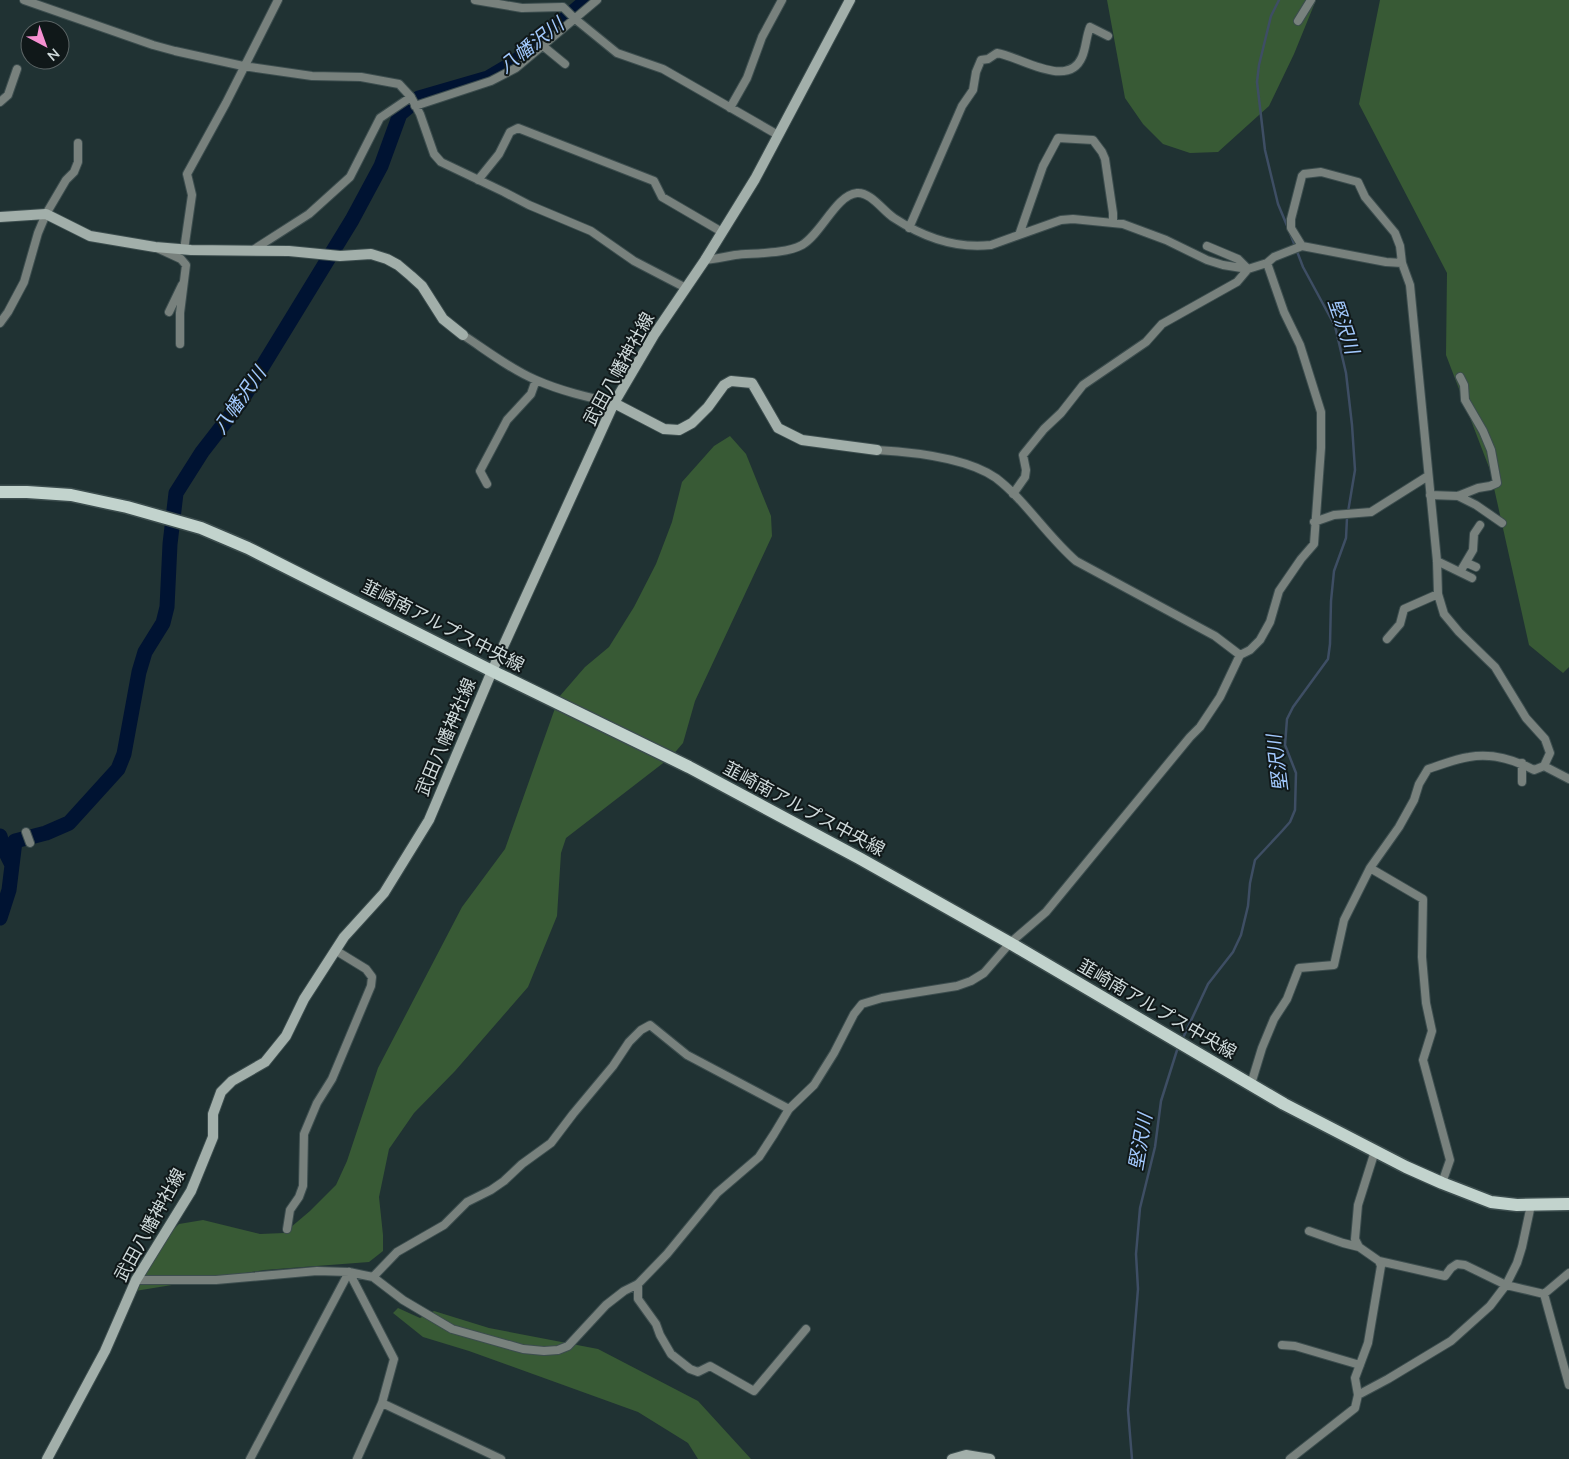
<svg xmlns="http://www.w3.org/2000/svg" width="1569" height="1459" font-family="Mulish,'Noto Sans JP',sans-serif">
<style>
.green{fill:#385a35}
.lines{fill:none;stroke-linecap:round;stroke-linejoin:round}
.stream{stroke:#3e4e64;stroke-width:2.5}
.river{stroke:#001332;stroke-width:15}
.street-casing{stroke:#3c4d4e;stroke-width:10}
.secondary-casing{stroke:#3c4d4e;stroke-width:12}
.primary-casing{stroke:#3c4d4e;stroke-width:15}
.street{stroke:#78817d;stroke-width:8}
.secondary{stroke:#a2afaa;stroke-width:10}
.primary{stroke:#c2d3cd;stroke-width:12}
.labels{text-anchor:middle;stroke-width:4;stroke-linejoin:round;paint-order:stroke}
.street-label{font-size:18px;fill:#ced9da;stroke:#101819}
.water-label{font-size:19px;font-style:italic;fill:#a2c9fe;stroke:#101819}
</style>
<rect width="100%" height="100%" fill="#203233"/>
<!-- green -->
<path class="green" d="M1107,0H1316L1294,54L1269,106L1218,152L1190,153L1163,144L1143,124L1125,98Z
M1380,0H1569V667L1563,673L1529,645L1490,470L1446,355L1447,273L1359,104Z
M730,436L746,454L771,516L772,536L695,701L683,743L671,757L566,838L561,853L557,916L528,987L455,1071L414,1113L389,1149L379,1197L383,1235V1251L369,1262L264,1270L129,1292L146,1256L179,1224L203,1220L260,1234L284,1233L310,1211L336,1185L347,1161L378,1068L462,907L505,849L559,697L585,667L609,647L634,607L656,564L672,522L682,482L714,446Z
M398,1308L420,1318L434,1311L489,1328L598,1349L698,1401L751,1459H698L688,1443L638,1412L469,1351L423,1337L393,1313Z"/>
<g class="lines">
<!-- stream -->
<path class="stream" d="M1279,0L1271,16L1259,65L1257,82L1265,150L1278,204L1288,228
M1182,1040L1208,984L1233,952L1241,935L1248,906L1250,883L1255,860L1282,831L1290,822L1295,810L1296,773L1285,745L1287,719L1293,707L1328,659L1330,644L1331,601L1334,571L1346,538L1347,518L1355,470L1352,425L1346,373L1335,326L1303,267L1290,233
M1132,1459L1128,1410L1138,1289L1136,1254L1140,1208L1155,1147L1161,1101L1178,1047"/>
<!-- river -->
<path class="river" d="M0,836L3,847L12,865
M0,918L9,890L15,841L46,833L69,823L118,769L124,754L139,672L145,652L163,623L167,607L170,544L176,493L202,452L240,403L352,220L381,166L400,114L419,98L488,78L515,62L587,0"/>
<!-- street casing -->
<g class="street-casing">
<path id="street" d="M24,0L153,45L175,51L243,66L312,76L361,77L399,84L411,97L420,114L434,154L441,162L504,192L529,205L591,231L634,261L686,288
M475,0L522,8L563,7L574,18L617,53L663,69L778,135
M1298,21L1311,0
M543,46L565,64
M0,102L8,95L17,69
M415,106L491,81L516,68L597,0
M730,108L747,78L762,37L782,0
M478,180L499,154L510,132L518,128L654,181L662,197L722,232
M909,228L962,106L973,90L976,72L981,60L988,59L997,53C1019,56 1068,90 1082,57C1086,48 1086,37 1090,27L1108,36
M1019,235L1043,166L1058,138L1093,140L1102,152L1105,159L1113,213V222
M1207,246L1238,259L1248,269
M1302,246L1291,228V219L1302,176L1304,174L1321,172L1358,182L1365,197L1395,233L1400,246L1402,263
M157,248L181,259L186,265L180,313V344
M184,250L192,195L187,174L226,103L278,0
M253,250L309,214L350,177L380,118L411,97
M705,260C715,259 725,257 735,255C754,253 786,254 802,245C822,233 836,195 857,193C871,192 883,211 894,218C923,237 956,249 991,245L1061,220L1073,219L1123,224L1166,240L1207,260L1223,265L1248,269L1267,263L1274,257L1302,246L1386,262L1402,263L1410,285L1437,561L1438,594L1444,614L1459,632L1495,667L1526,718L1545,739L1550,753L1544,766
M169,312L182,285
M0,323L8,312L24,282L38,233L46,214L66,180L74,172L78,162V143
M463,335C486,350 510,369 536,380C561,391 587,397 614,403
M877,450C912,452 966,457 996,478C1025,500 1047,536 1076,561L1215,636L1240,655
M487,484L480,471L507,420L531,394L536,380
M1013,494L1025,477L1026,470L1023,455L1044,429L1061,413L1083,385L1146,342L1162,324L1237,282L1248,269
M1430,495L1458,496L1478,488L1490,486L1497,483L1491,450L1483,431L1465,400L1464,385L1460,377
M1458,496L1476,505L1502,523
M1314,522L1334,515L1371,512L1428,476
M1437,561L1472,578
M1467,563L1476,567
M1460,572L1473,550L1474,534L1480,525
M1387,639L1400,624L1404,609L1438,594
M1522,763V782
M26,832L30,843
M1370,868L1423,899L1422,957L1426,1003L1432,1031L1423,1060L1450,1160L1442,1183
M1251,1084L1262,1048L1274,1019L1287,999L1299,968L1334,965L1344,920L1370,868L1399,827L1414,800L1419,784L1428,769C1441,765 1455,759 1469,757C1491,753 1515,760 1534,770L1544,766L1569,779
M287,1229L290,1210L299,1197L303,1186L304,1134L317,1103L332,1079L371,986L372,977L366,969L335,950
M1309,1231L1343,1243L1359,1247
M1379,1261L1445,1276L1451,1268L1457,1264L1465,1265L1506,1285L1544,1294
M349,1272L394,1359L382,1403L357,1459
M1569,1273L1544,1294L1569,1385
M373,1277L397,1252L444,1225L467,1202L491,1190L504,1181L522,1164L551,1143L573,1114L613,1066L629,1042L641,1030L650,1025L687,1055L789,1109
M136,1280H216L317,1271L349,1272L373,1277L403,1300L452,1329L523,1349L544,1351L558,1350L568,1346L606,1305L624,1291L638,1284L667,1254L717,1193L759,1157L774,1134L789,1109L814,1085L834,1053L854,1014L862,1004L882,998L957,986L971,981L984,973L1010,943L1046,912L1190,737L1200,727L1220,697L1240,655L1250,650L1260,640L1270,622L1279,591L1301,559L1314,544L1321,448V412L1300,345L1284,312L1267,263
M638,1284V1299L656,1324L660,1335L671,1354L690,1369L698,1372L710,1366L754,1391L806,1329
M1282,1345L1295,1346L1360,1365
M1358,1395L1388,1379L1451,1341L1490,1306L1506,1285L1517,1263L1522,1247L1531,1205
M382,1403L501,1459
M250,1459L349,1272
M1290,1459L1355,1408L1358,1395L1355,1378L1368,1343L1381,1266L1379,1261L1359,1247L1355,1239L1358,1205L1375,1151"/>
</g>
<!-- secondary casing -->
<g class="secondary-casing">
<path id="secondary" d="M0,217L46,214L90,236L155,247L191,250L289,251L340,256L371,254L387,259L398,265L411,276L422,286L443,319L463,335
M614,403L664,429L679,430L692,423L708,407L724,385L731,381L752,383L778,428L802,440L877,450
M47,1459L105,1351L136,1280L191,1191L213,1137V1114L221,1092L232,1081L265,1062L286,1036L304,999L344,937L384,893L429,820L492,671L614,403L654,335L705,260L755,179L850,0
M952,1459L966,1455L990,1459"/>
</g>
<!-- primary casing -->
<g class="primary-casing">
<path id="primary" d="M0,492H27L71,495L127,507L201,528L248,548L492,671L689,767L859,858L1010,943L1284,1104L1406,1167L1442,1183L1491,1202L1517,1205L1569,1204"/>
</g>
<!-- street -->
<use href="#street" class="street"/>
<!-- secondary -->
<use href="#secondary" class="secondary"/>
<!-- primary -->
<use href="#primary" class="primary"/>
</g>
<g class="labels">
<!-- street labels -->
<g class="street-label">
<text transform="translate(619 369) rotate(-61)" y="6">武田八幡神社線</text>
<text transform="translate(443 626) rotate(27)" y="6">韮崎南アルプス中央線</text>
<text transform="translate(446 737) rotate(-67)" y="6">武田八幡神社線</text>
<text transform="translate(804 809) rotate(28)" y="6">韮崎南アルプス中央線</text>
<text transform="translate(1157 1009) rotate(30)" y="6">韮崎南アルプス中央線</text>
<text transform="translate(150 1225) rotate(-61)" y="6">武田八幡神社線</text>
</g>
<!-- water labels -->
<g class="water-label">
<text transform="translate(531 45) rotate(-38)" y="7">八幡沢川</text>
<text transform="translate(1344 326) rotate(71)" y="7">堅沢川</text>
<text transform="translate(239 400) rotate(-55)" y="7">八幡沢川</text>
<text transform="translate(1277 763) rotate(-97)" y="7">堅沢川</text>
<text transform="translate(1140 1142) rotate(-80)" y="7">堅沢川</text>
</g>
</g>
<!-- north arrow -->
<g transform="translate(45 45) rotate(139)"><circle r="24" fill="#101819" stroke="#5c6566"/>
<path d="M0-4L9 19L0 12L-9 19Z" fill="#f590d1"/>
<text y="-8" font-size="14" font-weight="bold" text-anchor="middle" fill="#ced9da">N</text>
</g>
</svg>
